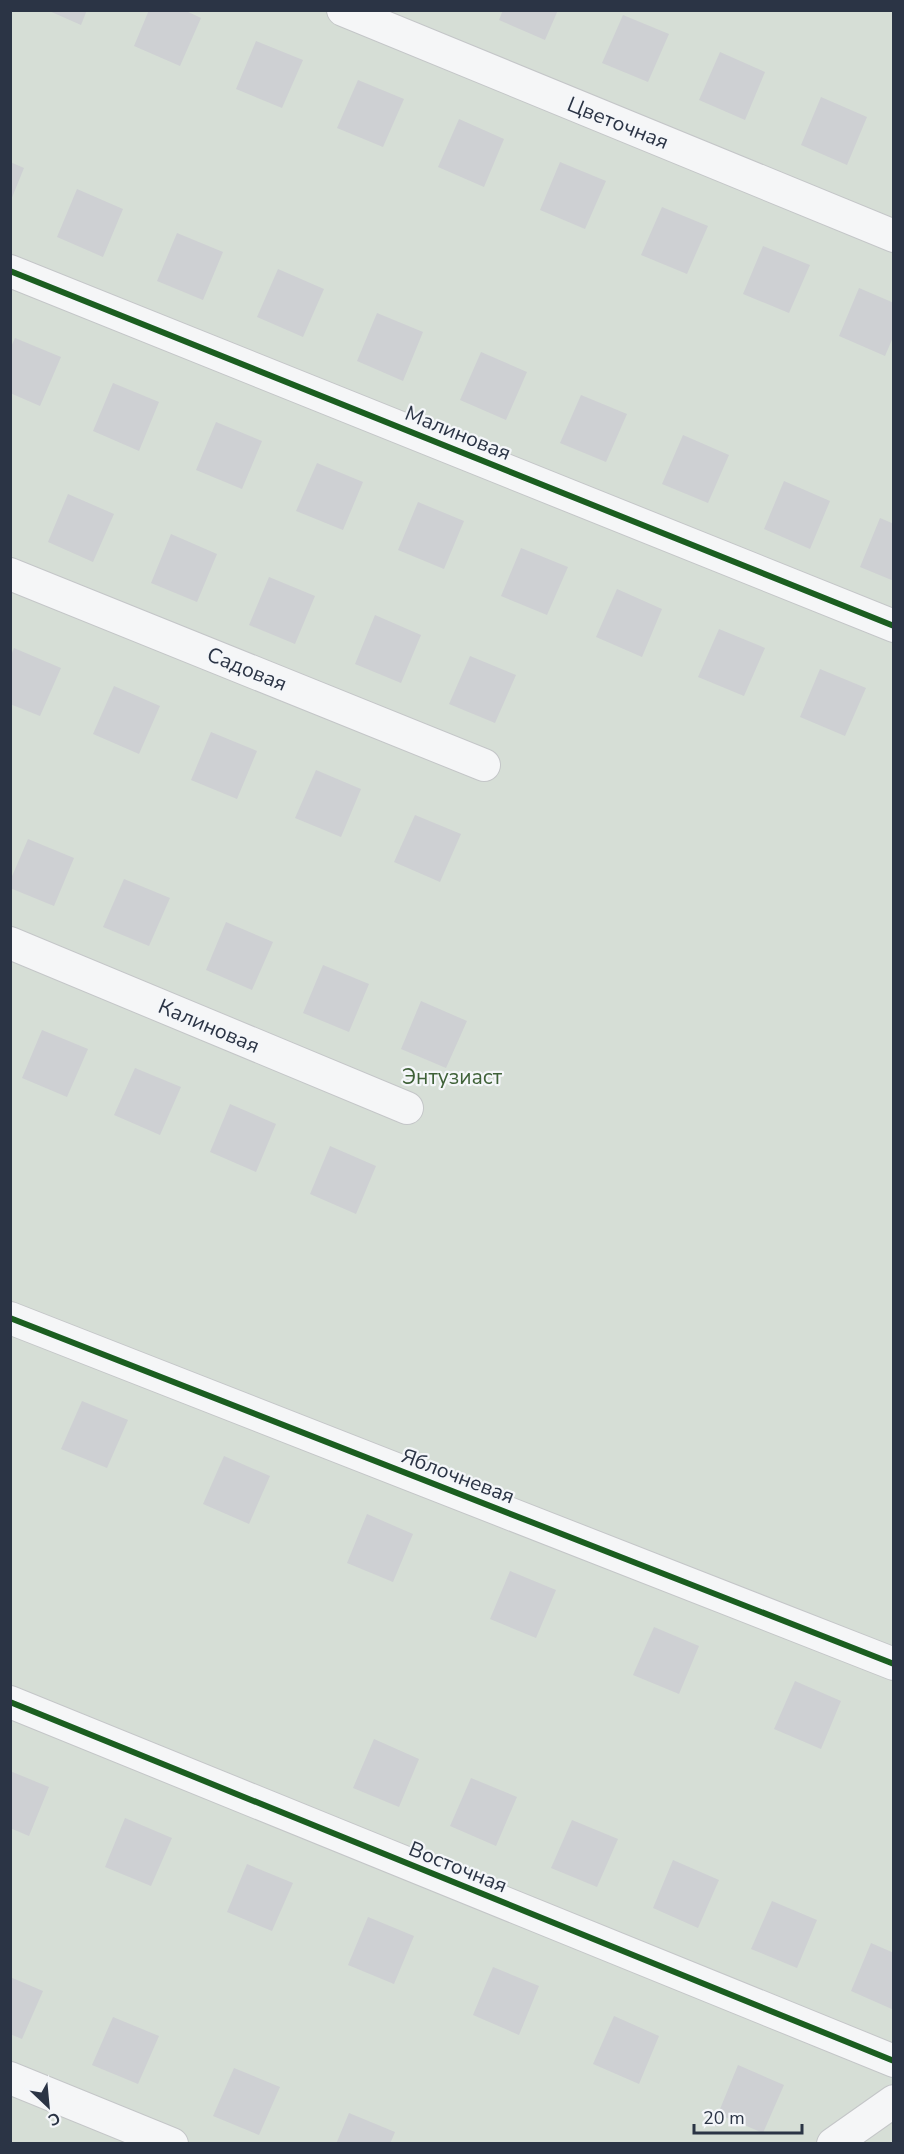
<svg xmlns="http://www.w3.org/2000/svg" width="904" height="2154" font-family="'Nunito Sans',sans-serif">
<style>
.green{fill:#d6ded6}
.building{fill:#ced0d3}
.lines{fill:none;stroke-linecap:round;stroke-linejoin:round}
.street-casing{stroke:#c4c6c8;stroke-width:34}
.street{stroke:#f5f6f7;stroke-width:32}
.cycleway-casing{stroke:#f4f6f9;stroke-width:10}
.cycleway{stroke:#1b5e20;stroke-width:6}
.labels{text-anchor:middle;stroke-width:4.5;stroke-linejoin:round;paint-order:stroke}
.street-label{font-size:21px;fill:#2b3445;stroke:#f4f6f9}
.park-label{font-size:21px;fill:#3f6138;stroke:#f4f6f9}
</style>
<rect width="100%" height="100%" fill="#e6e8ea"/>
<!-- green -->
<path class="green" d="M11,11H893V2143H11Z"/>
<!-- building -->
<path class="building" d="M47,10H87L81,25Z
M149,10H184L201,18L180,66L134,46Z
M503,10H558L545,40L499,20Z
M623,15L669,34L648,82L602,63Z
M256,41L303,60L282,108L236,89Z
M720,52L765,72L745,120L699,100Z
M358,80L404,99L383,147L337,128Z
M821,97L867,117L847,165L801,145Z
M459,119L504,139L484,187L438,167Z
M10,162L24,168L11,200H10Z
M560,162L606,181L585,229L540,210Z
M77,189L123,209L103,257L57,237Z
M662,207L708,226L687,274L641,255Z
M177,233L223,252L203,300L157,281Z
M763,246L810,265L789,313L743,294Z
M278,269L324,289L303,337L257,317Z
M859,288L894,303V335L885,356L839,336Z
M377,313L423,332L403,381L357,361Z
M15,338L61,357L40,406L10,393V349Z
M481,352L527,372L506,420L460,400Z
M113,383L159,402L139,451L93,431Z
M581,395L627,414L606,462L560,443Z
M216,422L262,441L242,489L196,470Z
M683,435L729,455L708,503L662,484Z
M317,463L363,482L343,530L296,511Z
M784,481L830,501L810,549L764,529Z
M68,494L114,514L93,562L48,542Z
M418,502L464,521L444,569L398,550Z
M880,518L894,524V581L860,567Z
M171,534L217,554L197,602L151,583Z
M521,548L568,567L547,615L501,596Z
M269,577L315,596L295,644L249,625Z
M617,589L662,609L642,657L596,637Z
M375,615L421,635L401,683L355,664Z
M719,629L765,648L744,696L698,677Z
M14,648L61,668L40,716L10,704V658Z
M470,656L516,675L495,723L449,704Z
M820,669L866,688L845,736L800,717Z
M114,686L160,706L139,754L93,734Z
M211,732L257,751L237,799L191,780Z
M316,770L361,789L341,837L295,818Z
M415,815L461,834L440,882L394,862Z
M28,839L74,858L54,906L10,888V881Z
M124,879L170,898L149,946L103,927Z
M226,922L273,942L252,990L206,970Z
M323,965L369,984L349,1032L303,1013Z
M421,1001L467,1021L446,1068L401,1049Z
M42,1030L88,1049L67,1097L22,1078Z
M135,1068L181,1087L160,1135L114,1115Z
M230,1104L276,1124L256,1172L210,1152Z
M330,1146L376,1166L356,1214L310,1194Z
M82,1401L128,1420L107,1468L61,1449Z
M224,1456L270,1476L249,1524L203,1504Z
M367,1514L413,1534L393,1582L347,1563Z
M510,1571L556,1590L536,1638L490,1619Z
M654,1627L699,1646L679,1694L633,1675Z
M795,1681L841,1701L821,1749L774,1729Z
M374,1739L419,1759L399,1807L353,1788Z
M10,1771L49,1787L29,1836L10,1828Z
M471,1778L517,1797L496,1846L450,1826Z
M125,1818L172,1838L151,1886L105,1867Z
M572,1820L618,1839L597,1887L551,1868Z
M673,1860L719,1880L698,1928L653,1908Z
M247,1864L293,1883L272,1931L227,1912Z
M772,1901L817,1920L797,1968L751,1949Z
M368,1917L414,1936L394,1984L348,1965Z
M871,1943L894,1953V2010L851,1991Z
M493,1967L539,1986L519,2035L473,2015Z
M10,1977L43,1991L22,2039L10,2034Z
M614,2016L659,2036L639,2084L593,2064Z
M113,2017L159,2036L138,2084L92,2065Z
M738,2065L784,2085L763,2133L718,2114Z
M234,2068L280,2087L259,2135L213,2116Z
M349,2113L395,2132L390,2144H336Z"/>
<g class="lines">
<!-- street casing -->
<g class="street-casing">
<path id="street" d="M343,10L894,236
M10,271L894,626
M10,574L484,765
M10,943L407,1108
M10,1318L894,1664
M10,1702L894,2061
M10,2078L172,2144
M833,2144L894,2101"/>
</g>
<!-- street -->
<use href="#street" class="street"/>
<!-- cycleway casing -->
<g class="cycleway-casing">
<path id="cycleway" d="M10,271L894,626
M10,1318L894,1664
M10,1702L894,2061"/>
</g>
<!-- cycleway -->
<use href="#cycleway" class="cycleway"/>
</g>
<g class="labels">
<!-- street labels -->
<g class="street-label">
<text transform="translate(618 123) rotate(22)" y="7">Цветочная</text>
<text transform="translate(458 433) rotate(22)" y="7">Малиновая</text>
<text transform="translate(247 669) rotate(22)" y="7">Садовая</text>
<text transform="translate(209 1026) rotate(23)" y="7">Калиновая</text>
<text transform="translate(458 1476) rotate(21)" y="7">Яблочневая</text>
<text transform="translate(458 1867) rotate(22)" y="7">Восточная</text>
</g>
<!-- park labels -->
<g class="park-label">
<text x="452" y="1084">Энтузиаст</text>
</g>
</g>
<!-- border -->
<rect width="904" height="2154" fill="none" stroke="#2b3445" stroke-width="24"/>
<!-- north arrow -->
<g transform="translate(48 2106) rotate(154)" stroke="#f4f6f9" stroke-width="4.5" paint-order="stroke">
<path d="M0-4.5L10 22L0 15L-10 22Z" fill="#2b3445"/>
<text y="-9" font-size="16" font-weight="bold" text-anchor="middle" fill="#2b3445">С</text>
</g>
<!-- scale -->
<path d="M694 2124v9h108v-9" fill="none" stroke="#2b3445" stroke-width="3"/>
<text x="703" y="2124" font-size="18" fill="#2b3445" stroke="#f4f6f9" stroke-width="4.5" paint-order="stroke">20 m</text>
</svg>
